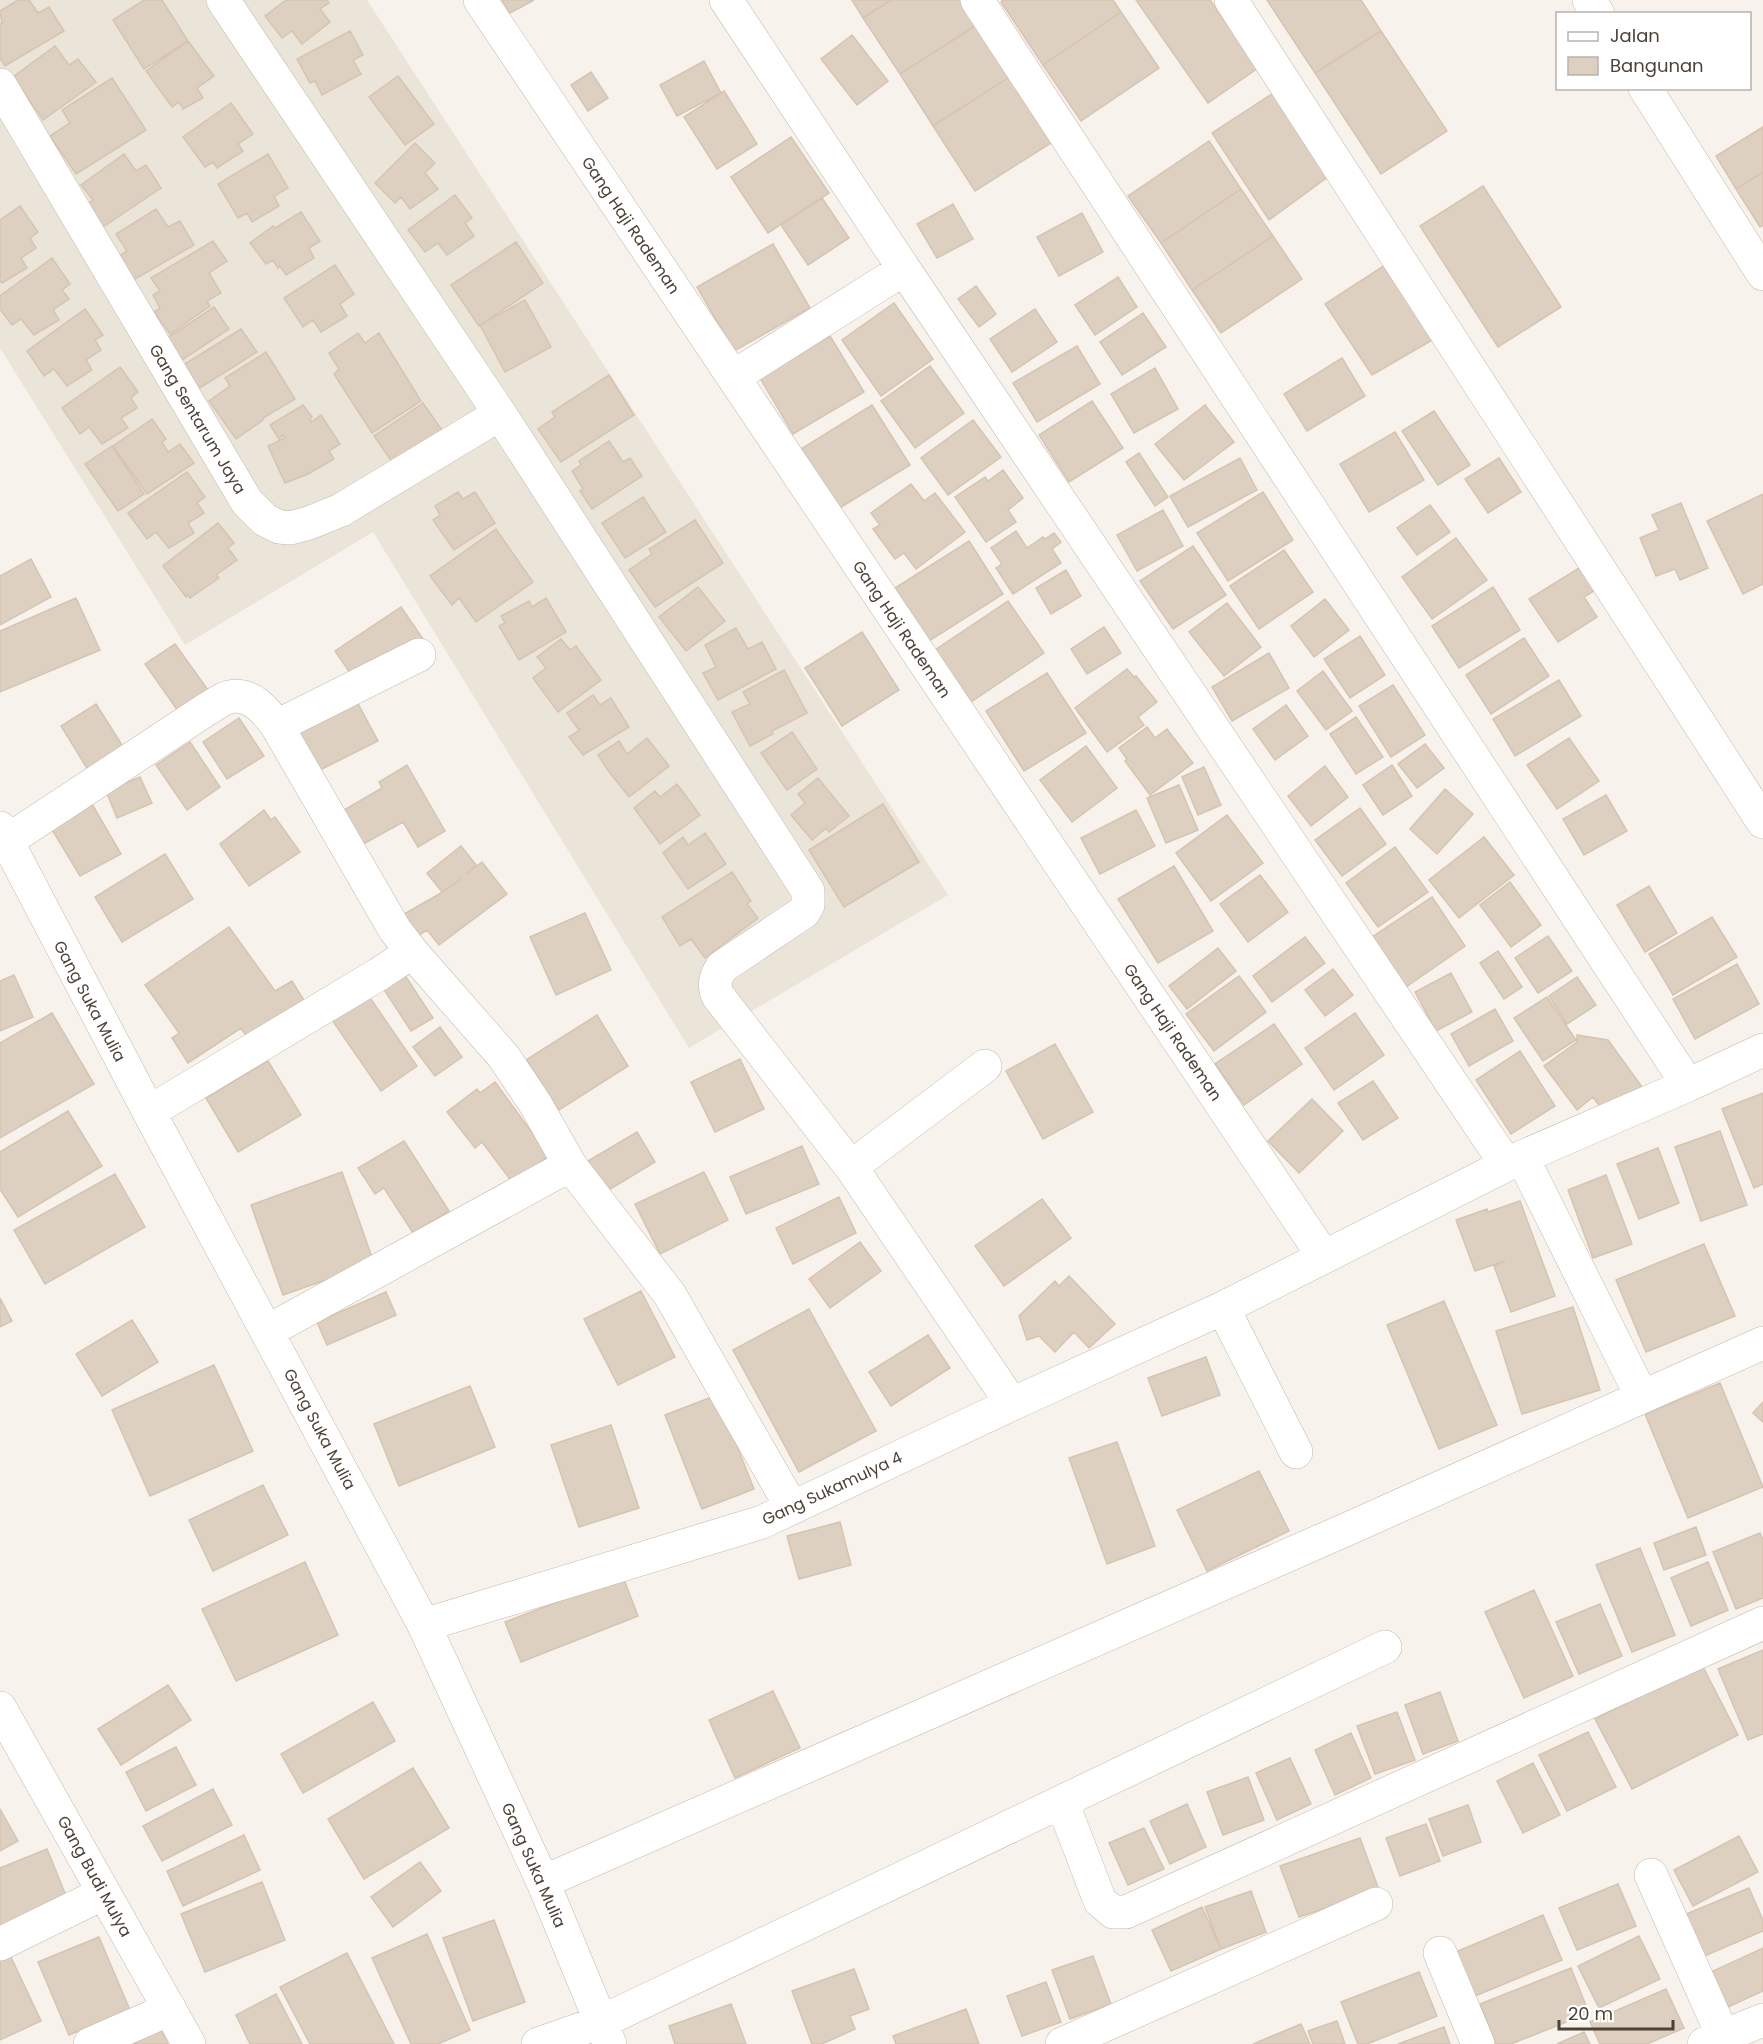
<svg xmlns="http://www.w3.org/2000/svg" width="1763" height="2044" font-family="Poppins,sans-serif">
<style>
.residential{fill:#ebe4d8}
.building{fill:#ddd0c1;stroke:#d6c4b1;stroke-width:1.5}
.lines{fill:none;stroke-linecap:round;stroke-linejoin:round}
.street-casing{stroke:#c4b9ac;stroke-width:34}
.street{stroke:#fff;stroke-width:33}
.labels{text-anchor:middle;stroke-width:4.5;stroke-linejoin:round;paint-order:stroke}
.street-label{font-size:16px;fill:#4c4237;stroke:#fff}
</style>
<rect width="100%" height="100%" fill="#f7f2eb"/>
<!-- residential -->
<path class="residential" d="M0,0H367L948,895L689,1048L373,532L185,645L0,348Z"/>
<!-- building -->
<path class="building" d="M18,0H29L38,13L49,7L64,31L5,66L0,58V24L2,23L0,11Z
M144,0H162L188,41L144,69L113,20Z
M286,0H327L329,3L320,9L330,22L302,44L292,31L282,38L265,16Z
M502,0H534L510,13Z
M852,0H891L863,18Z
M891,0H974L986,19L900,74L863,18Z
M1003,0H1113L1121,12L1043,65L1001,2Z
M1136,0H1210L1258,68L1208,103Z
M1267,0H1361L1381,31L1315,73Z
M1121,12L1159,68L1081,121L1043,65Z
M986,19L1019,71L933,126L900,74Z
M350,31L363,55L353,60L361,74L322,95L315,81L310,83L297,59Z
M1381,31L1447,131L1381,174L1315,73Z
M852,35L888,81L857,105L821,59Z
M188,41L214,76L197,88L203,98L183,109L179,102L172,107L146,71Z
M55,46L69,65L78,59L96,82L43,120L13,77Z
M704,61L721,93L677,116L660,85Z
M1019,71L1062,136L975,191L933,126Z
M591,72L608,98L588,111L571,85Z
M398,76L434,124L405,145L369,97Z
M112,78L146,130L76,174L50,136L70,123L62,110Z
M724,91L757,144L717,169L684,117Z
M1275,92L1329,176L1269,220L1212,133Z
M231,103L253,134L238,144L243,151L217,168L213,162L205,167L183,137Z
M1763,127V172L1736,189L1716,156Z
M791,137L829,193L768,233L731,177Z
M1209,141L1241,189L1161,243L1128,196Z
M415,143L435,163L425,173L438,189L410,209L401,197L395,203L375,183Z
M124,154L136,171L146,165L161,188L103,227L88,204L93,200L81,185Z
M268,154L288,188L274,196L279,206L252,222L247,213L238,218L218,184Z
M1763,172V225L1760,227L1736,189Z
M1483,186L1561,307L1498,347L1420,226Z
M1241,189L1273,236L1192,290L1161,243Z
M455,195L472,218L465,223L474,236L447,255L438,243L425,252L408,230Z
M822,198L849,238L808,265L781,225Z
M953,204L973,239L937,258L917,224Z
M20,206L38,232L30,238L36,248L21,258L27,268L2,283L0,281V220Z
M156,209L168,227L180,221L194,245L130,282L116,258L127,251L116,234Z
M301,212L320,241L309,248L314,258L286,275L280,266L278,268L273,260L266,264L250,243L273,226L275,228Z
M1082,213L1103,252L1059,276L1037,237Z
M1273,236L1302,279L1221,333L1192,290Z
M213,241L227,261L209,273L221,293L207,301L210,306L170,334L154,312L160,308L153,295L160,291L151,278Z
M516,242L543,283L479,326L451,285Z
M773,244L810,308L734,351L697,287Z
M52,258L70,284L62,290L69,299L53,310L59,320L34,335L21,319L12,325L0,309V296Z
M335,265L354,294L340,304L347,316L321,332L313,320L303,327L284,298Z
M1385,265L1434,339L1372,375L1325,304Z
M1118,277L1137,307L1095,335L1075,305Z
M976,286L996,314L979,327L958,299Z
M525,300L551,347L505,372L480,325Z
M894,303L933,359L881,396L842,340Z
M214,307L229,329L182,360L167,338Z
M85,309L103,335L95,340L101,350L86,360L92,370L67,386L54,369L44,376L27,351Z
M1035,309L1057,342L1012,372L990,339Z
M1143,313L1166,347L1122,375L1100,342Z
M241,329L257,352L195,391L180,367Z
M358,333L365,343L379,333L421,401L372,433L334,374L339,369L329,353Z
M830,336L864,392L793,434L760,378Z
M1077,346L1100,384L1037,422L1013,383Z
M266,352L295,399L263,418V420L236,439L209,401L230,386L225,378Z
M1342,358L1365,396L1307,431L1284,394Z
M930,366L964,413L915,448L881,401Z
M120,367L138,392L131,398L137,408L121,418L128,428L102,444L89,427L80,434L62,408Z
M1155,368L1178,409L1134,433L1111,394Z
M609,375L634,415L561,462L538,429L555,417L552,412Z
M1092,401L1123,448L1069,482L1039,435Z
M423,403L444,433L395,466L374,436Z
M303,405L312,417L310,419L311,422L321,415L340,444L329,451L334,459L308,474L285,483L268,446L285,438L283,435L279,439L270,425Z
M872,405L910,465L838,509L801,449Z
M1205,405L1234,442L1184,480L1155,444Z
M1434,411L1470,465L1438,485L1402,431Z
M152,419L166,439L162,442L168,452L180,444L194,463L147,494L113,446Z
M973,420L1001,457L948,495L921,458Z
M1395,432L1424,480L1369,512L1340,464Z
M609,441L623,462L630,458L642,476L592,509L580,491L583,489L572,471L581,465L579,461Z
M112,446L144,494L118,511L85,464Z
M1139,453L1168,497L1155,506L1126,462Z
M1240,458L1257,490L1188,527L1170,496Z
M1499,458L1521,492L1488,513L1465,479Z
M1003,470L1023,498L1008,510L1016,522L986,542L955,497L985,477L988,481Z
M187,472L205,497L197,503L204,513L188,523L194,533L169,548L156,532L147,539L128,513Z
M911,484L924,501L935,493L965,532L916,569L904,553L895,559L873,529L880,525L871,513Z
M458,492L463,499L475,492L495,523L454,550L433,520L440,515L435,506Z
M1263,492L1293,540L1228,581L1197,533Z
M1763,494V584L1743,594L1707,521Z
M643,497L666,532L625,558L602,523Z
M1681,503L1708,568L1680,580L1675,569L1656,576L1640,538L1659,530L1652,515Z
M1430,505L1450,532L1417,555L1397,528Z
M1163,510L1183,546L1137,571L1117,535Z
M695,520L723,563L655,607L629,570L652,554L649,549Z
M218,523L234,543L228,548L237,560L216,575L219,578L190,598L188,595L186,597L163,566Z
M496,529L533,582L476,622L459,598L452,605L430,576Z
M1016,531L1027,548L1043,537L1045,539L1054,533L1061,542L1052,549L1061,563L1013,594L996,568L1002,564L991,548Z
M1456,538L1487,580L1432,619L1402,577Z
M969,541L1003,594L929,641L895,588Z
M1193,546L1226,595L1173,629L1140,581Z
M1284,550L1313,592L1259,629L1230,586Z
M31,559L51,597L0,625V576Z
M1584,565L1600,587L1584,597L1597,617L1558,642L1529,599Z
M1066,570L1081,596L1051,614L1036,588Z
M698,587L725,621L686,651L659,617Z
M1493,587L1520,630L1459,668L1432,626Z
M76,598L100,650L0,692V631Z
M546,598L566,632L519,660L499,626L505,623L501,616L529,601L532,607Z
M1325,599L1349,630L1314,657L1291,626Z
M1008,601L1044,653L971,702L935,650Z
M1227,603L1261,647L1224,676L1189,632Z
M401,607L423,639L357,683L335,651Z
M1104,627L1121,653L1087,674L1071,649Z
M736,628L748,649L762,642L776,669L718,700L703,673L716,667L705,645Z
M862,632L899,690L842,726L805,668Z
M1360,636L1385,675L1350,698L1324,659Z
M1524,638L1549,676L1491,714L1466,675Z
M561,639L570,650L576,646L601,680L558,712L533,678L546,668L537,657Z
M175,644L213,697L183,718L145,664Z
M1269,653L1289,688L1232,721L1212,687Z
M1127,669L1134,677L1136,676L1157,702L1138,717L1144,725L1107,752L1075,708Z
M784,670L807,713L772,731L773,734L750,746L732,712L750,704L743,692Z
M1323,671L1352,711L1326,730L1297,691Z
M1047,673L1086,733L1024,771L986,711Z
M1559,680L1581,716L1515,756L1493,719Z
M1393,685L1425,735L1391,757L1359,706Z
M593,695L600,705L611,698L629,727L583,755L569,737L581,729H578L567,713Z
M355,698L378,741L316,772L294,729Z
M96,704L129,756L93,778L61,726Z
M1286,705L1308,736L1275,760L1253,729Z
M1356,717L1383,757L1356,774L1330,734Z
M239,718L264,756L227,779L203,742Z
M1147,727L1155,738L1167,729L1193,763L1150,795L1125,761L1127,759L1119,748Z
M792,732L817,769L787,790L761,753Z
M647,738L669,766L629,797L607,769L598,755L619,741L627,754Z
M1569,738L1599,781L1557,809L1527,765Z
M190,742L220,787L187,810L156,765Z
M1425,744L1444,768L1417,788L1398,764Z
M1086,746L1117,788L1072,822L1040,780Z
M407,765L445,831L418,847L403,822L358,847L339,813L382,788L379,782Z
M1392,765L1412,796L1383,815L1363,785Z
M1325,766L1348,797L1311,826L1288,796Z
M1204,767L1221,805L1198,815L1182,777Z
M140,777L152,803L117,818L106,791Z
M818,778L849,816L829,832L826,828L812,840L791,815L805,803L798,794Z
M677,784L700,815L660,844L634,808L655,791L660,797Z
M1179,785L1198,830L1166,843L1147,798Z
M1445,789L1473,814L1437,854L1410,829Z
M1606,795L1627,831L1584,855L1563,819Z
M89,799L121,854L80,876L48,823Z
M883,804L919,862L844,907L809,850Z
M1360,808L1386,844L1342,876L1315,840Z
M264,810L271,820L275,817L300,852L249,886L220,844Z
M1136,810L1155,846L1100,874L1081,838Z
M1227,815L1263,863L1211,901L1176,853Z
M705,833L726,864L688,889L663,853L683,837L688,845Z
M1484,837L1514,875L1459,918L1429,880Z
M461,846L476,865L466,874L482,862L507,894L439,945L427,930L416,937L404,914L441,893L461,879L442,892L427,873Z
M1395,847L1428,892L1378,927L1346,883Z
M165,854L193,899L122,942L95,897Z
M1174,866L1213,931L1158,963L1118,899Z
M732,872L751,901L747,904L758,918L705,958L691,939L680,946L662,917Z
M1260,875L1288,912L1248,942L1220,904Z
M1510,882L1541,925L1511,947L1480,905Z
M1649,886L1677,933L1645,952L1617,905Z
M1432,897L1465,946L1406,987L1372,937Z
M585,913L611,970L556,995L530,937Z
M1712,917L1737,957L1673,995L1649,954Z
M229,927L275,991L292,981L307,1005L249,1040L241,1028L188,1063L172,1038L179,1033L145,985Z
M1548,936L1572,971L1538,993L1515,958Z
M1305,937L1325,963L1272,1002L1253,976Z
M1218,948L1236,971L1187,1009L1169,986Z
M1498,951L1522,987L1504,999L1480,963Z
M1737,964L1759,1004L1695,1039L1673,999Z
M1333,969L1353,995L1325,1016L1305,990Z
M402,971L433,1018L411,1031L381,985Z
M1451,973L1472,1012L1436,1031L1415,992Z
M14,975L33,1017L0,1031V981Z
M1239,976L1266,1012L1214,1051L1186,1014Z
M1577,977L1596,1005L1567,1024L1549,996Z
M368,995L417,1066L381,1091L332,1020Z
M1547,997L1576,1040L1543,1061L1514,1018Z
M1495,1009L1513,1041L1469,1066L1451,1034Z
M52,1013L94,1084L0,1138V1043Z
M1355,1013L1384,1055L1334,1090L1305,1048Z
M597,1015L628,1066L559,1110L526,1060Z
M1274,1024L1302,1064L1244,1105L1215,1064Z
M440,1027L462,1057L435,1076L413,1047Z
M1577,1035L1608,1040L1645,1091L1608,1118L1593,1097L1577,1110L1544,1066L1577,1042Z
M1055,1044L1093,1112L1043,1139L1006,1071Z
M1520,1051L1555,1106L1511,1134L1476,1080Z
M740,1059L764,1109L715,1132L691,1082Z
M268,1061L301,1115L238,1152L206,1098Z
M1373,1081L1398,1118L1363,1140L1338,1103Z
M495,1082L549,1156L512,1182L482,1142L475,1148L447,1112L477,1089L480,1093Z
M1763,1093V1184L1754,1188L1722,1109Z
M1312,1099L1343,1131L1299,1173L1268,1141Z
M68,1111L102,1166L18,1217L0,1189V1152Z
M1720,1131L1747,1205L1701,1221L1675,1147Z
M637,1132L655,1162L607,1191L588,1161Z
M404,1141L449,1211L413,1233L384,1188L375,1194L358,1168Z
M802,1146L819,1184L746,1214L730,1177Z
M1658,1148L1679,1203L1639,1219L1617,1164Z
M342,1172L374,1263L283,1295L251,1205Z
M704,1172L728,1220L660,1254L635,1204Z
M115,1174L145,1227L45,1284L14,1230Z
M1606,1175L1632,1244L1593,1258L1568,1190Z
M839,1197L856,1233L793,1264L776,1228Z
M1042,1199L1071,1238L1004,1286L975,1246Z
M1520,1201L1555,1296L1511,1312L1494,1266L1505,1261L1475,1271L1456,1220L1487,1209L1488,1212Z
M860,1242L881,1271L830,1308L809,1279Z
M1704,1244L1735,1316L1646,1352L1616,1280Z
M1069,1276L1115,1324L1089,1348L1074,1332L1055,1352L1039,1336L1027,1340L1019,1316L1055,1281L1059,1286Z
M641,1291L675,1357L618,1385L584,1319Z
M386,1292L396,1315L327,1345L317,1322Z
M0,1298L12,1321L0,1327Z
M1444,1301L1497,1425L1439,1449L1387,1325Z
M1573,1307L1600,1390L1522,1414L1496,1331Z
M809,1309L876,1431L799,1472L733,1350Z
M132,1320L158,1362L102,1396L76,1354Z
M928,1335L950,1368L891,1406L869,1372Z
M1206,1357L1220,1395L1162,1416L1148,1378Z
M214,1365L253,1451L150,1496L112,1410Z
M1720,1383L1763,1487L1688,1518L1645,1414Z
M470,1386L495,1447L399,1486L374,1424Z
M717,1395L754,1489L702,1509L665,1415Z
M1763,1402V1422L1753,1413Z
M611,1425L639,1508L579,1527L551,1445Z
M1117,1442L1155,1546L1107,1564L1069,1458Z
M1259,1471L1289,1531L1207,1571L1177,1510Z
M263,1485L288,1535L213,1571L189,1520Z
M840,1522L851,1565L799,1579L787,1536Z
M1696,1527L1706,1555L1664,1570L1654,1543Z
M1760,1533L1763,1540V1598L1736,1609L1713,1552Z
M1640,1548L1675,1635L1632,1652L1596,1565Z
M305,1562L338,1635L236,1681L202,1609Z
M1708,1562L1728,1610L1691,1626L1671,1578Z
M623,1577L638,1616L521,1662L505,1622Z
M1534,1590L1573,1676L1524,1698L1485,1612Z
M1600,1604L1622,1656L1579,1674L1556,1622Z
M1763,1650V1734L1748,1740L1718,1669Z
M1702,1665L1738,1735L1632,1789L1595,1719Z
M168,1685L191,1720L121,1765L98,1729Z
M773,1691L800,1748L735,1778L709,1720Z
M1440,1692L1458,1741L1423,1754L1405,1705Z
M373,1702L395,1741L303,1793L281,1754Z
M1397,1712L1415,1760L1375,1774L1357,1726Z
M1588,1732L1616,1787L1567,1811L1539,1755Z
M1351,1733L1371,1778L1335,1795L1315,1750Z
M176,1747L196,1785L146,1811L126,1772Z
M1290,1758L1311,1804L1277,1820L1256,1773Z
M1533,1763L1560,1815L1523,1833L1497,1781Z
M413,1768L449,1828L364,1879L328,1819Z
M1248,1777L1264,1820L1223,1835L1207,1792Z
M213,1789L232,1825L162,1861L143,1826Z
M1187,1804L1206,1847L1170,1864L1150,1821Z
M1468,1805L1481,1842L1443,1856L1429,1819Z
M0,1809L18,1841L0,1851Z
M1426,1824L1440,1861L1400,1876L1386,1838Z
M1144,1828L1164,1869L1128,1885L1109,1843Z
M244,1835L260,1870L183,1906L167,1871Z
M1739,1836L1758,1872L1693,1906L1674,1870Z
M1360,1838L1379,1890L1299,1917L1280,1866Z
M47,1849L69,1903L0,1930V1868Z
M420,1862L441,1891L393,1927L371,1897Z
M262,1882L285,1940L205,1972L181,1914Z
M1618,1884L1636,1926L1577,1950L1559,1908Z
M1749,1888L1763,1920V1931L1702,1957L1684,1915Z
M1251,1891L1266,1932L1221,1949L1205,1907Z
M1202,1907L1221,1949L1171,1971L1152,1930Z
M1543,1915L1562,1960L1475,1996L1456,1952Z
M494,1920L525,2002L473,2021L443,1938Z
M427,1934L470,2030L438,2044H411L372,1958Z
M1639,1936L1660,1979L1599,2008L1578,1966Z
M99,1937L130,2010L69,2035L38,1962Z
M1763,1948V1991L1728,2007L1711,1972Z
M9,1953L41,2021L0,2040V1957Z
M347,1953L394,2044H310L280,1987Z
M1093,1956L1111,2004L1070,2019L1052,1970Z
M1571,1968L1589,2013L1511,2044H1496L1480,2004Z
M854,1969L869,2009L850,2016L855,2029L822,2044H812L792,1991Z
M1419,1972L1437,2016L1367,2044H1358L1341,2002Z
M1046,1982L1061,2022L1022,2036L1007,1996Z
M1666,1989L1684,2028L1647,2044H1600L1590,2022Z
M276,1994L302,2044H250L236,2015Z
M731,2004L746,2044H675L669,2026Z
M966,2009L979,2044H896L893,2036Z
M1337,2021L1345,2044H1313L1308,2031Z
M1301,2024L1310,2044H1253Z
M1444,2027L1450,2044H1398Z
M161,2030L168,2044H133Z
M1584,2032L1590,2044H1557Z"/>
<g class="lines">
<!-- street casing -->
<g class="street-casing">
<path id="street" d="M223,0L500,414L808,891V905L804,912L722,967C715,977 713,985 718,996L851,1167L1012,1404
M480,0L1324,1257
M726,0L904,269L1506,1164
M977,0L1688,1085L1522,1157L1642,1397L1763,1343
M1231,0L1763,822
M1589,0L1598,14
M0,85L247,502L265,520L279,527L290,528L309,523L341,510L500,414
M1645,88L1763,274
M733,377L904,269
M0,828L149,1112L424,1625L543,1882L610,2044
M7,841L207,709C213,706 221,699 229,697C251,692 266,711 277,726
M412,952L504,1057L536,1105L570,1165L670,1295L792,1508
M1688,1085L1763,1050
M149,1112L379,974L412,952L395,930L277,726L419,655
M851,1167L985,1066
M1223,1308L1296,1452
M268,1331L570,1165
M424,1625L762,1522L1012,1404L1223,1308L1522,1157
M0,1708L189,2044
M1062,1802L1100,1901L1113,1912H1126L1763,1623
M1651,1875L1723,2036
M543,1882L1343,1531L1642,1397
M0,1944L104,1893
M1440,1953L1478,2044
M90,2044L170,2009
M538,2044L601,2022L1385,1647
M1062,2044L1376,1904
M1704,2044L1763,2020"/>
</g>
<!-- street -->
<use href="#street" class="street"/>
</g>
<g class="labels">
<!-- street labels -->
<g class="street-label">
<text transform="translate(631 225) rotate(56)" y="6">Gang Haji Rademan</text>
<text transform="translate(198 419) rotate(59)" y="6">Gang Sentarum Jaya</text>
<text transform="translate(902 629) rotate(56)" y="6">Gang Haji Rademan</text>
<text transform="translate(90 1001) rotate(62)" y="6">Gang Suka Mulia</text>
<text transform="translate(1173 1032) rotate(56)" y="6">Gang Haji Rademan</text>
<text transform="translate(320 1429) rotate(62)" y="6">Gang Suka Mulia</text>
<text transform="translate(832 1488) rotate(-25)" y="6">Gang Sukamulya 4</text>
<text transform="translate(534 1865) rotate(66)" y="6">Gang Suka Mulia</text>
<text transform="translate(95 1876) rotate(61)" y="6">Gang Budi Mulya</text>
</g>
</g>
<!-- legend -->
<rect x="1556" y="12" width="195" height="78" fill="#ffffff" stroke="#b7b3af" stroke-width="1.5"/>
<rect x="1568" y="32" width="30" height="9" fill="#ffffff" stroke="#b7b3af" stroke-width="1.5"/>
<text x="1610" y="42" font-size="18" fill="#4c4237">Jalan</text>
<rect x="1568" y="57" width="30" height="18" fill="#ddd0c1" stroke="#b7b3af" stroke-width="1.5"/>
<text x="1610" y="72" font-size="18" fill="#4c4237">Bangunan</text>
<!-- scale -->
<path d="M1559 2020v9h114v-9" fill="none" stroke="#4c4237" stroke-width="3"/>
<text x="1568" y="2020" font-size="18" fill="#4c4237" stroke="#ffffff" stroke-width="4.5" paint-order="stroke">20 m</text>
</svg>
